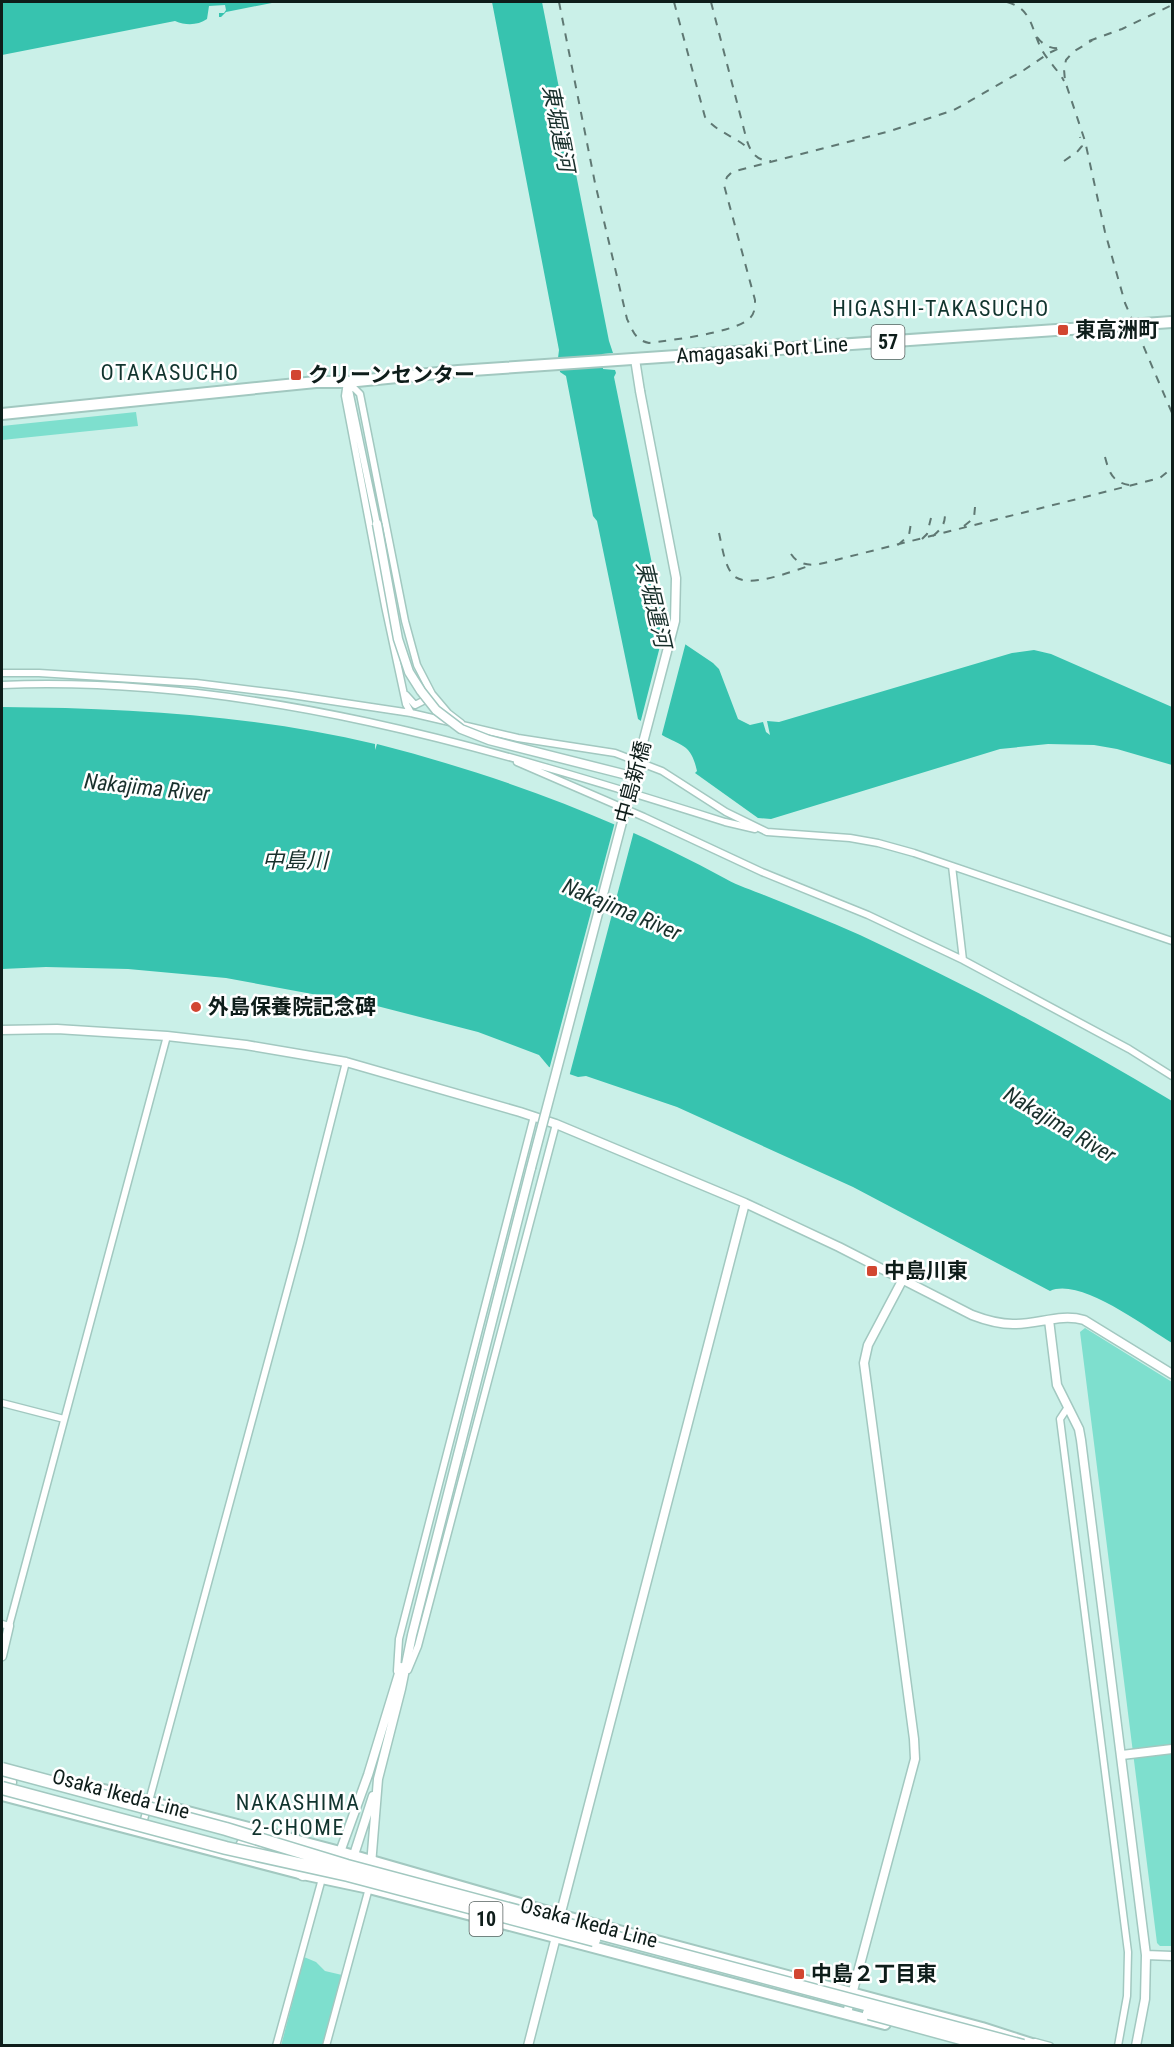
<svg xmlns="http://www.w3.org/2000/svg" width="1174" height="2047" font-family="'Roboto Condensed','Noto Sans JP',sans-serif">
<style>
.green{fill:#7edfce}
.water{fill:#37c3af}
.pier{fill:#caf0e8}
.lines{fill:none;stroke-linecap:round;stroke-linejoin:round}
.minor-casing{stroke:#a2c8c0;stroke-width:9}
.tertiary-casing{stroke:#a2c8c0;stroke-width:11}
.primary-casing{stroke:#a2c8c0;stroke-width:14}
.motorway-casing{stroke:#a2c8c0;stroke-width:15}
.minor{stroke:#fff;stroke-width:6}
.tertiary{stroke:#fff;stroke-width:8}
.primary{stroke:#fff;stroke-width:10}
.motorway{stroke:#fff;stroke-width:12}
.rail{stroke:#5f7873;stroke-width:2;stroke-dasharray:8 8;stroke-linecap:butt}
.tertiary-bridge-casing{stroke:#a2c8c0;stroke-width:11;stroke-linecap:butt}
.motorway-bridge-casing{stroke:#a2c8c0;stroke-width:15;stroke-linecap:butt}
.tertiary-bridge{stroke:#fff;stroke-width:8}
.motorway-bridge{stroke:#fff;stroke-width:12}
.poi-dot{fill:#d24631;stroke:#fff;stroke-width:2}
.labels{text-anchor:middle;stroke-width:5;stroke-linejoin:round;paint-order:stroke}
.shield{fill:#fff;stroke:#56615f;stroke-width:1.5}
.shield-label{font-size:20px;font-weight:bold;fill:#0e1d1a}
.poi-label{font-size:21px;font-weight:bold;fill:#0e1d1a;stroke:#fff;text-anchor:start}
.street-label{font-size:21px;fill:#0e1d1a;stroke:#fff}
.water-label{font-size:22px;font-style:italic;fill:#19302c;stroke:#fff}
.neighbourhood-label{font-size:22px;letter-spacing:1.5px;fill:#11342e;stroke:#fff}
</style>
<rect width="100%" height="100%" fill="#caf0e8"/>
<!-- green -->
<path class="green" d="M136,412L138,426L2,440V426Z
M1085,1328L1172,1382V1946H1160L1157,1943L1080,1332Z
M304,1957L316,1962L325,1971L342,1975L323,2045L281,2046Z"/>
<!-- water -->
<path class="water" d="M2,2H277L226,12L221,17H219V13H224L226,10L225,5L209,6L207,19C198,25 187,26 175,21L2,55Z
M492,2H542L609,341L613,353L602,354L603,369L615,370L616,373L614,377L664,623L667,632L713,663L719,669L738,719L750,725L763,722L766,732L770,735L767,721L779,722L1012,653L1034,650L1051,654L1172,707V765L1117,749L1094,745L1048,744L1000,749L771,819L758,818L695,773L697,771C691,744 683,747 662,735C654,731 646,724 638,719L597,521L593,516L566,376L560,372L558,358L559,350Z
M2,707C127,708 253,715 375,744V750L377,744C498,775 617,819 726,879C738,886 752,890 764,895C796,908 829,921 860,935C967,985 1071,1040 1172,1101V1343C1145,1327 1080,1277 1050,1291L853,1187L677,1107L586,1076L578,1077L549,1067L539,1055L478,1032L377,1006L226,978L128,969L46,967L2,969Z"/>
<!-- pier -->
<path class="pier" d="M667,619L671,634L686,642L661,738L640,724Z
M615,822L634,831L569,1077L549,1070Z"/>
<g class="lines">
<!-- minor casing -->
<g class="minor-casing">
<path id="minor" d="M347,382L345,396L385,606L406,704L411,713
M348,382L360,394L405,621L417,665L432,694L448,713L461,723
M348,385L377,524
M2,673H39L196,683L285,694L411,713L518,738L615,753L662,771L726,812L767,832L850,838L878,843L914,853L1172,941
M2,685C251,675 490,748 725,822L755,829
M406,695L415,705L423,701L426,694
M517,762L644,817L762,872L868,915L963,960L1129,1049L1172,1076
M952,866L963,960
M2,1403L64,1419
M1068,1407L1060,1419L1128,1952L1127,1996L1118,2046
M2,1624L9,1626L167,1036
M408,1670L418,1646L556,1124
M397,1671L399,1639L534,1116
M142,1827L300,1243L346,1062
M1035,2042L1050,2046
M276,2046L323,1875
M326,2046L369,1888"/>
</g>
<!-- tertiary casing -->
<g class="tertiary-casing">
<path id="tertiary" d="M635,359L640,391
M2,1030L57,1029L167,1036L246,1045L346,1062L520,1112L556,1124L745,1203L839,1247L972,1315C985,1320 999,1324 1013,1324C1037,1325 1060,1313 1084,1320L1172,1374
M1049,1320L1057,1385L1079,1429L1081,1440L1146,1955L1145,1999L1136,2046
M2,1656L9,1626
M1122,1755L1172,1749
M340,1852L368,1775L401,1667
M352,1861L373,1796
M371,1865L378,1779L401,1689L412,1635L531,1168
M559,1920L745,1203
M1146,1955L1172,1956
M847,2013L915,1759L914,1739L864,1363L868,1345L903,1279
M528,2046L557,1933"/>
</g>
<!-- primary casing -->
<g class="primary-casing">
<path id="primary" d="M2,414L316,382H347L458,371L1172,322
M104,1790L340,1852L559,1915L982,2028L1038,2046
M2,1795L303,1874L369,1888L885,2024"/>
</g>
<!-- motorway casing -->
<g class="motorway-casing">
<path id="motorway" d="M2,1780L10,1782
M243,1844L268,1852L303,1874"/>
</g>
<!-- minor -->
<use href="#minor" class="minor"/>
<!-- tertiary -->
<use href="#tertiary" class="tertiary"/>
<!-- primary -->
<use href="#primary" class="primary"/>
<!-- motorway -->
<use href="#motorway" class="motorway"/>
<!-- rail -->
<path class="rail" d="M559,2L595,183L627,319C633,331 635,340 649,343C671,340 735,333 750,318C755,313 755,307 755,300L724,185L727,177L732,172L890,131L954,110L1024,70L1049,53L1060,48
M674,2L705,117C716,132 735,136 749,149
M711,2L747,141C751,153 757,161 771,161
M1007,2C1033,9 1031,30 1042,50C1048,61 1058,70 1064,81
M1037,37C1043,45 1050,49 1060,48
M1096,38L1073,52L1066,60L1064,69L1065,81L1085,141L1105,232L1125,303L1172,413
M1089,41L1122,29L1172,5
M1064,161L1077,152L1082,146L1080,137
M1105,457C1109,472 1112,482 1129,485
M964,526L974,518L975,507
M719,533C722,546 724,563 732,574C745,591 792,571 809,566
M933,536C941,529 945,525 945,514
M922,539L927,534L931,518
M898,545L909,535L911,523
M791,554C799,566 811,566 824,563L1160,478L1172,468"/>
<!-- tertiary-bridge casing -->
<g class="tertiary-bridge-casing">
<path id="tertiary-bridge" d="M377,524L398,639L409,672L421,691L436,710L461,729L489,740L635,777
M531,1168L675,621L676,578L640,391"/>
</g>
<!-- motorway-bridge casing -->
<g class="motorway-bridge-casing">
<path id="motorway-bridge" d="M2,1769L226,1829L347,1866L1023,2046
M2,1788L226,1848L348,1875L594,1940
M869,2013L990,2046"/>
</g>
<!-- tertiary-bridge -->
<use href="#tertiary-bridge" class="tertiary-bridge"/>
<!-- motorway-bridge -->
<use href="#motorway-bridge" class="motorway-bridge"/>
</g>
<!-- markers -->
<g class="poi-dot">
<rect x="1057" y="324" width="12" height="12" rx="3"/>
<rect x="290" y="369" width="12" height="12" rx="3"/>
<circle cx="196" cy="1007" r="6"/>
<rect x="866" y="1265" width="12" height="12" rx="3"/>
<rect x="793" y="1968" width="12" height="12" rx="3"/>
</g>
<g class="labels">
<!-- shield labels -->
<g class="shield">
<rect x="871.5" y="325" width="33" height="34" rx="4.5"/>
<rect x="469.5" y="1902" width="33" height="34" rx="4.5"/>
</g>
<g class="shield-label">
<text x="888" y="349">57</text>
<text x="486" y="1926">10</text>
</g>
<!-- poi labels -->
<g class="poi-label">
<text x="1075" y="337">東高洲町</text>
<text x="308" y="382">クリーンセンター</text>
<text x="208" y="1014">外島保養院記念碑</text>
<text x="884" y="1278">中島川東</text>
<text x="811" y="1981">中島２丁目東</text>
</g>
<!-- street labels -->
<g class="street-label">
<text transform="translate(762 350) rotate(-4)" y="7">Amagasaki Port Line</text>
<text transform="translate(633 782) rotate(-75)" y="7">中島新橋</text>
<text transform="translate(121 1794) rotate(15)" y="7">Osaka Ikeda Line</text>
<text transform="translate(589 1923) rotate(15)" y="7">Osaka Ikeda Line</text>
</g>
<!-- water labels -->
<g class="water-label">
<text transform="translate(559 128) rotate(79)" y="8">東堀運河</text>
<text transform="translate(654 604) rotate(77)" y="8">東堀運河</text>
<text transform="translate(147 787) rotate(6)" y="8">Nakajima River</text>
<text x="295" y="868">中島川</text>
<text transform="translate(622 909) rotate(23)" y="8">Nakajima River</text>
<text transform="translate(1060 1124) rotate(31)" y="8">Nakajima River</text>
</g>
<!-- neighbourhood labels -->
<g class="neighbourhood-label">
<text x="941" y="316">HIGASHI-TAKASUCHO</text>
<text x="170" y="380">OTAKASUCHO</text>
<text x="298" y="1810">NAKASHIMA<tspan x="298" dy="25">2-CHOME</tspan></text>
</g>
</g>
<!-- border -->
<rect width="1174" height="2047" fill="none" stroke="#0e1d1a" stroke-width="6"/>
</svg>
